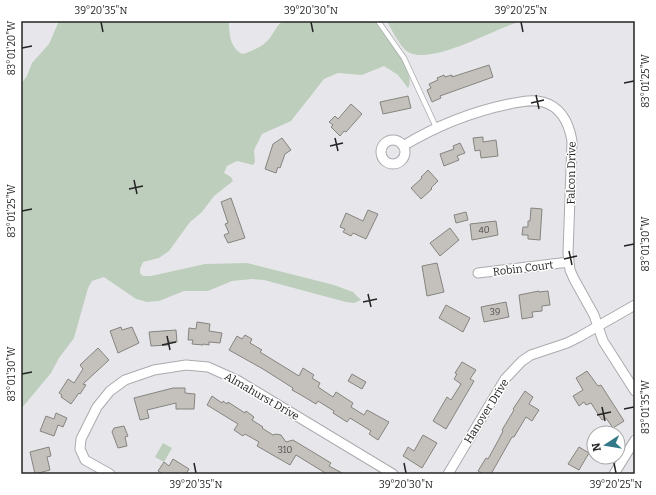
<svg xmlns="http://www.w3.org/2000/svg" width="656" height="495" font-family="Bitter,serif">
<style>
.green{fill:#bdcebc}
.building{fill:#c4c1bd;stroke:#868480}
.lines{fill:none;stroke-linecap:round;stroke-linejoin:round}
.service-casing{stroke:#ababaf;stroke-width:6}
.minor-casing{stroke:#ababaf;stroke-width:11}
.service{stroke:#fff;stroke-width:4.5}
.minor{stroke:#fff;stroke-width:9}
.ticks{fill:none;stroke:#242425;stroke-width:1.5}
.labels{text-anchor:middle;stroke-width:3;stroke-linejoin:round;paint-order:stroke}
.number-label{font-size:9px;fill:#4c4b4b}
.street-label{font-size:11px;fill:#242425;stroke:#fff}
.neatline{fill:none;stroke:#242425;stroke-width:1.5}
.ticks-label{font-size:10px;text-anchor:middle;fill:#242425}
</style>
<rect width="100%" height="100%" fill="#e7e7eb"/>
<!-- green -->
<path class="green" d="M59,21H229C229,33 230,49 243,54C251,51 263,47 269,39C274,33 276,26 283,21H377C386,34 417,73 408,88L398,75L384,66L362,75L338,73L324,79L291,121L262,134L254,150L255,162L253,165L237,161L227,166L224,173L231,177L233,181L214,196L202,212L190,222L169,251L159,258L143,262L140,269V273L143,276H151L205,264L247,263L334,285L353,292L361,300L354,303L346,302L264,280L252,279L232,281L208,291H184L159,301L147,302L136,299L104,277L92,281L88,288L74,338L59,358L51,373L21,409V84L27,76L32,63L49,44Z
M387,21H522C495,28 433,66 408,52C401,48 391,29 387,21Z
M163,443L172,448L164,462L155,457Z"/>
<!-- building -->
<path class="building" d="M489,65L493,77L440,96L441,98L432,102L427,90L431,88L429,84L438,80L437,78L444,75L445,77L452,75V77Z
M408,96L411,108L383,114L380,102Z
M351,104L362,114L346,132L344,131L340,136L331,127L333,125L329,122L335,116L338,119Z
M483,137V142L496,140L498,156L481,158L480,150L475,151L473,138Z
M282,138L291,150L285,154L280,168L278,167L276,173L265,169L273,144Z
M460,143L465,153L457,156L459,160L444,166L440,154L454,149L453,146Z
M428,170L438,181L431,188L432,189L421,199L411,188L422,178L421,177Z
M231,198L245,238L228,243L224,235L229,233L225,224L228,223L221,202Z
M531,208L542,209L540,240L528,239V235H522L523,227H528V221H530Z
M368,210L378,214L366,239L353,233L351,236L343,232L345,229L340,227L346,213L363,221Z
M466,212L468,220L456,223L454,215Z
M496,221L498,235L472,240L470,224Z
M450,228L459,240L440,256L430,243Z
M437,263L444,292L427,296L422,266Z
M539,291V292L548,291L550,305L542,306V311L532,312L533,317L522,319L519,295Z
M506,302L509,317L484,322L481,307Z
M446,305L470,318L463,332L439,318Z
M197,322L210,324L209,331L222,333L220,343L209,342V345L203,344V345L192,344L193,340H188L189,328L196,329Z
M121,327L122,330L132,327L139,343L118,353L110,331Z
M176,330L177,342H168V345L151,346L149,332Z
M245,335L252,339L250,343L262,350L260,352L299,376L303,368L314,375L312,378L320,383L318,387L333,397L336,392L353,403L351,407L364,415L367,410L389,422L378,440L369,434L371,431L350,418L347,422L333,413L334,411L318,401L316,404L301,395L292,390L293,388L263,369L229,350L237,336L242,339Z
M98,348L109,360L83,384L86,385L80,394L79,393L71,404L61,397L62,395L59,393L68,379L74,383L83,369L80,365Z
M462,362L476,370L470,379L474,381L446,429L433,421L447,397L451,400L461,384L454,379L457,374L455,373Z
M587,371L598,386L601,385L624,421L613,428L606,418L602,420L591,403L586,405L584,402L579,406L573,396L583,390L576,378Z
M352,374L366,382L362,389L348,381Z
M173,388H185V393L195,394L194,409H176V403L147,410L149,418L140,420L134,398Z
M525,391L533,397L529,404L539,410L532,421L526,417L514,437H512L491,474H483L478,471L486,458L488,459L499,439L503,431L502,430L514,410L513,409Z
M212,396L222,403L223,401L227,404L228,402L245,413L246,411L254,417L252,420L263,427L262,428L273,435L276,434L281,435L286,442L293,440L331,463L329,466L344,474H327L296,455L290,465L257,446L259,442L245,434L243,436L234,430L238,424L207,405Z
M56,413L67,418L63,427L58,425L54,436L40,431L46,416L54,419Z
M124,426L128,436L125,437L127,446L118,448L112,432L114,428Z
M423,435L437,443L422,468L403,456L408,447L414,451Z
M49,447L51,456L47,457L50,470L35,474L30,452Z
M579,447L589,453L579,470L568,464Z
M173,459L189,469L186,474H163L158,471L164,462L169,466Z"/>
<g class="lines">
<!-- service casing -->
<g class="service-casing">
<path id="service" d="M378,21L404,58L436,127"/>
</g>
<!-- minor casing -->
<g class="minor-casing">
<path id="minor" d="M381 152a12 12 0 1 1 24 0a12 12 0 1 1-24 0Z
M403,146C436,126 471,112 509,104C520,102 531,99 543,102C561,107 569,123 572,141L568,253L570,270L574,279L594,315L603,341L635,391
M478,273L569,262
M110,474L85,460L80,449L81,439L97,407L110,391L125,380L154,370L186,365L208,367L237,380L393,474
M448,474L505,379L522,361L531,355L567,343L579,337L635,305
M614,474L635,440"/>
</g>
<!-- service -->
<use href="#service" class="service"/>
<!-- minor -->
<use href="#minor" class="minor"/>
</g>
<!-- ticks -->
<path class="ticks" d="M101,22L103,32M311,22L313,32M521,22L523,32M22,48L32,46M624,83L634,81M536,95L539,109M531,103L544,100M335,138L338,151M330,146L343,143M134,180L137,194M129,189L143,186M22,211L32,209M624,246L634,244M569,251L572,265M564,259L577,256M368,294L371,307M363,302L377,299M167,336L170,350M162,345L176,342M22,374L32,372M602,407L605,421M624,409L634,407M597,415L611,412M194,463L196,473M404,463L406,473M614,463L616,473"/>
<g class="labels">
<!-- number labels -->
<g class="number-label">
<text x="484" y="233">40</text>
<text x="495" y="315">39</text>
<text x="285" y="453">310</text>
</g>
<!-- street labels -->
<g class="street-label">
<text transform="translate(571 173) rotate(-89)" y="4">Falcon Drive</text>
<text transform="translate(523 268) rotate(-7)" y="4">Robin Court</text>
<text transform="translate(262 396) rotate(30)" y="4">Almahurst Drive</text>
<text transform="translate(486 411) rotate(-58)" y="4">Hanover Drive</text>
</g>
</g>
<!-- border -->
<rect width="656" height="495" fill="none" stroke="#ffffff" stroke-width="44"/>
<!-- north arrow -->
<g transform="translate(606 445) rotate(258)"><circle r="19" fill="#ffffff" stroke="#a7a7a8"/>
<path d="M0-3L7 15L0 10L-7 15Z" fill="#337887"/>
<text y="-6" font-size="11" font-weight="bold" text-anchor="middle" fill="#242425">N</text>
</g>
<rect x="22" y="22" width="612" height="451" class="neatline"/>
<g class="ticks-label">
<text x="101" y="14">39°20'35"N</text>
<text x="311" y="14">39°20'30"N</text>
<text x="521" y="14">39°20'25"N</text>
<text transform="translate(11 48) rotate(-90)" y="4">83°01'20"W</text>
<text transform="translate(645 81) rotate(-90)" y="4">83°01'25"W</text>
<text transform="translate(11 211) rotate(-90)" y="4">83°01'25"W</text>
<text transform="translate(645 244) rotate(-90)" y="4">83°01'30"W</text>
<text transform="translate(11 374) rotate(-90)" y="4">83°01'30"W</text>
<text transform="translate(645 407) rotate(-90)" y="4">83°01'35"W</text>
<text x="196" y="488">39°20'35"N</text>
<text x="406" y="488">39°20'30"N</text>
<text x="616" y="488">39°20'25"N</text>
</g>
</svg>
